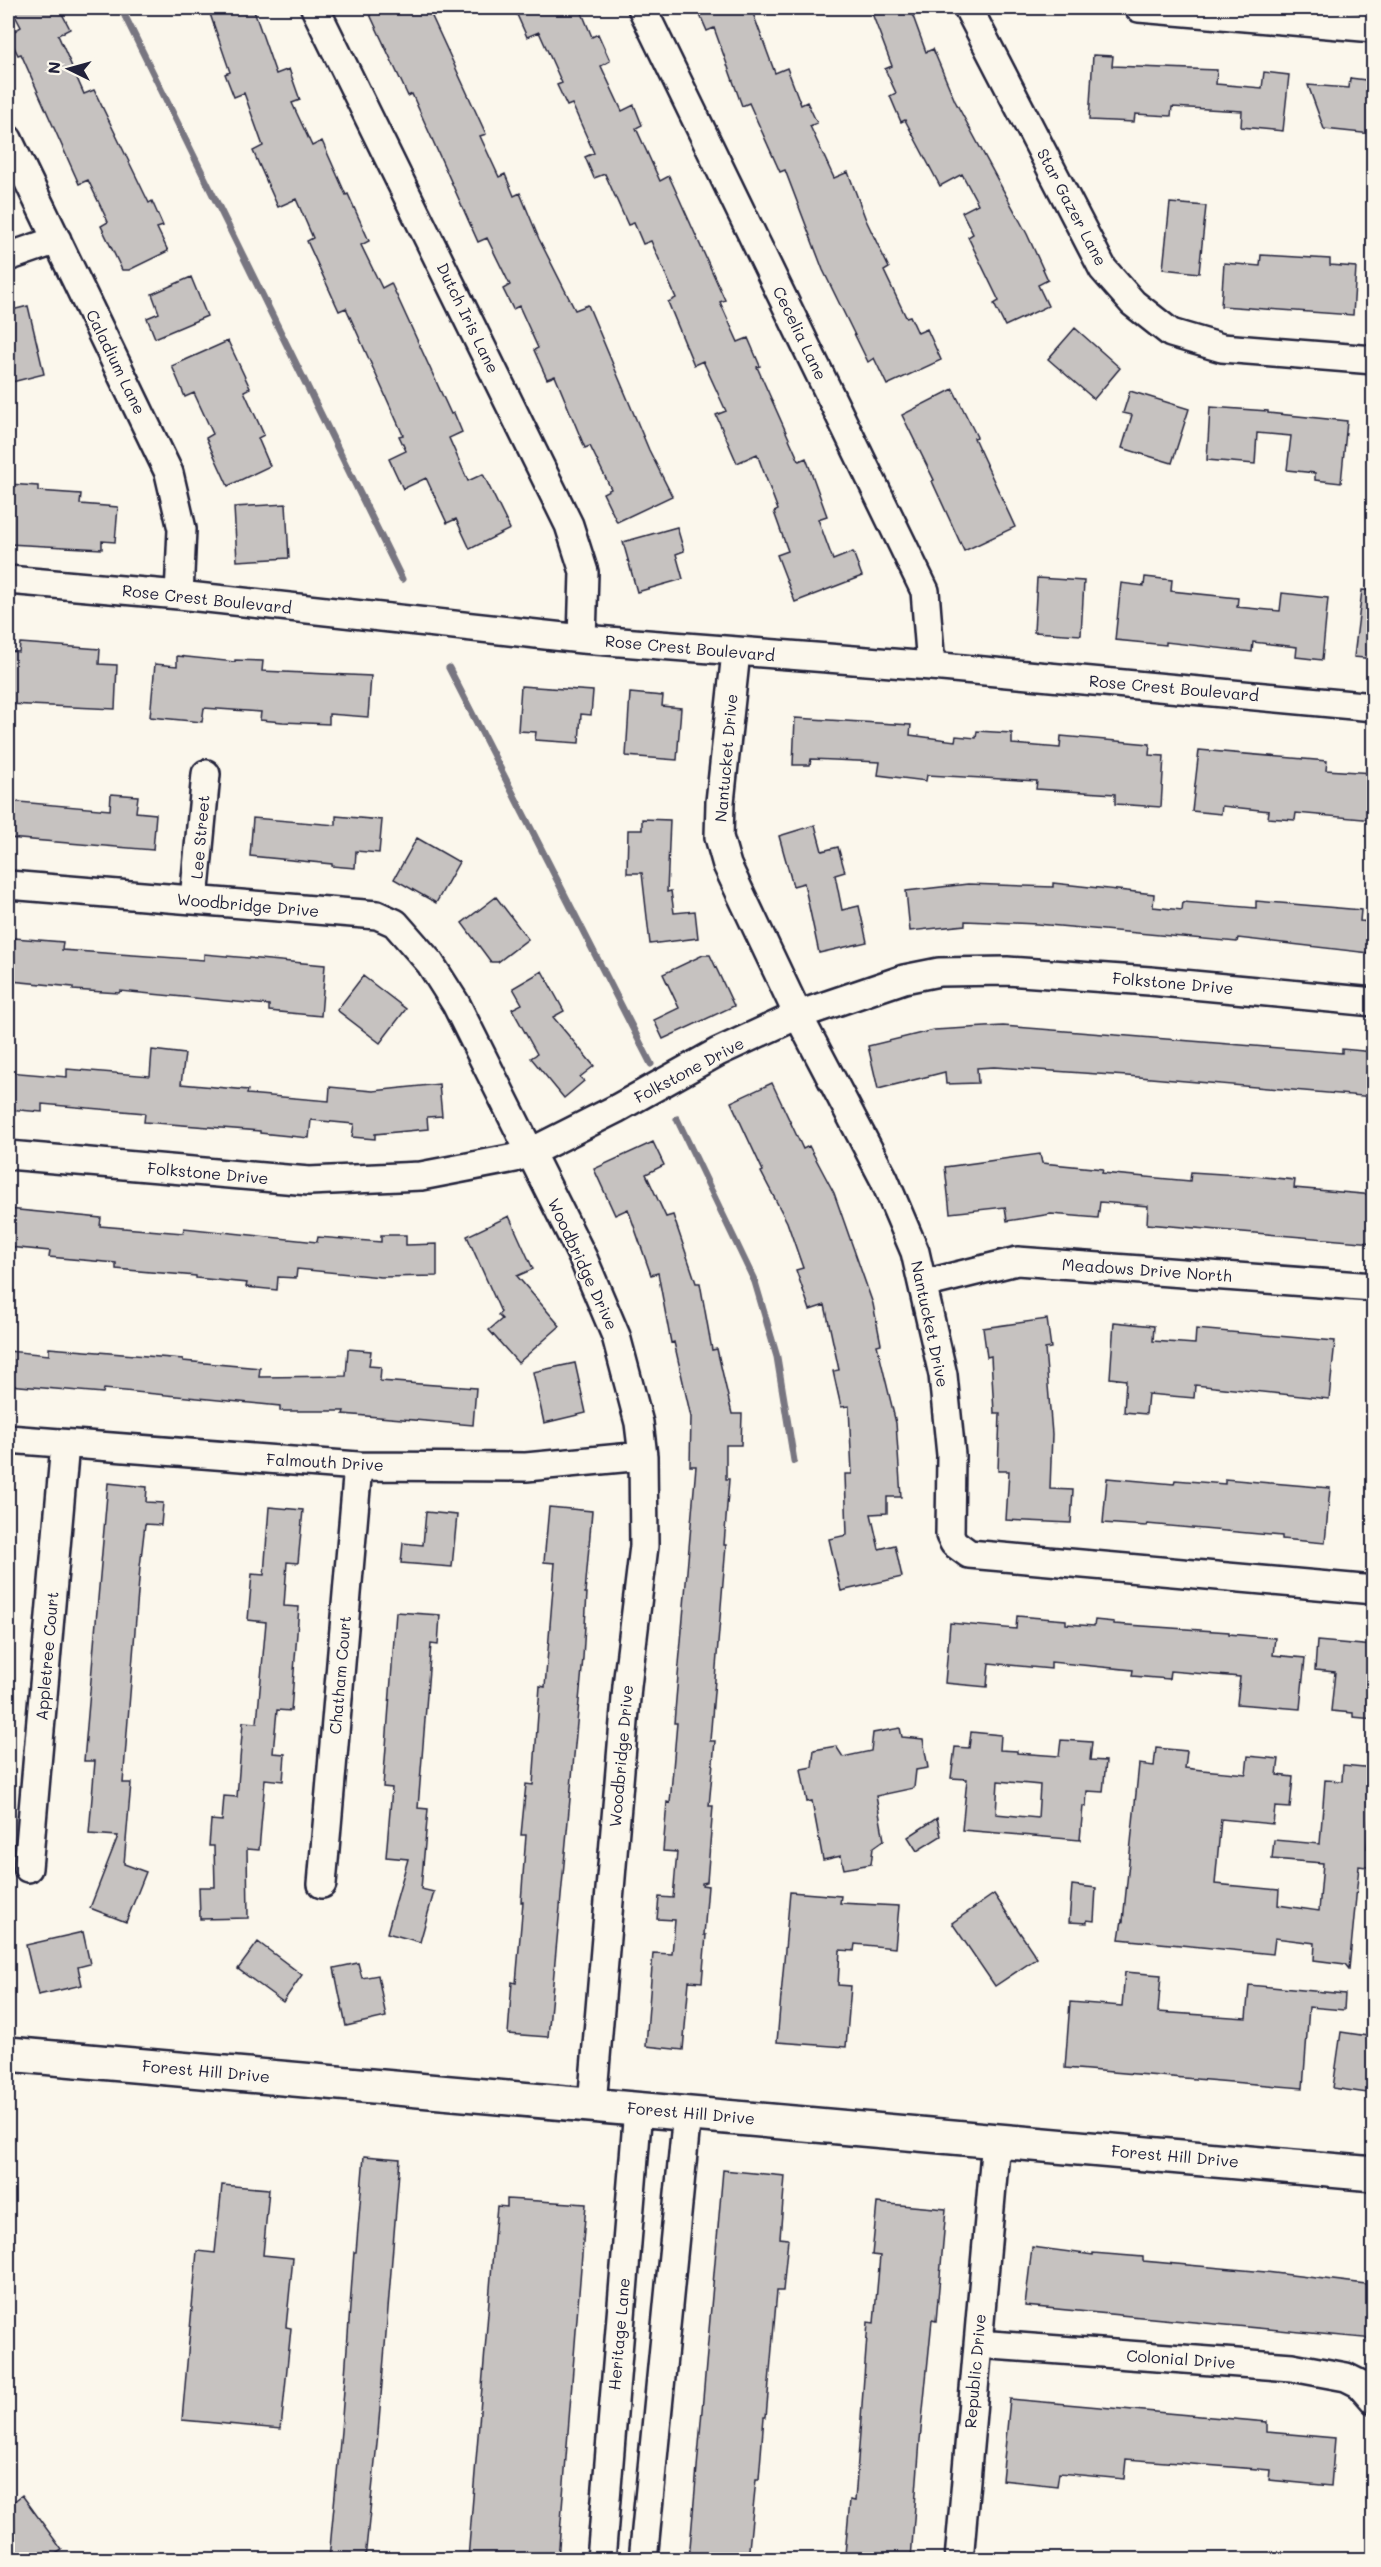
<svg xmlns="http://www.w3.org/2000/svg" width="1381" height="2567" font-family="Mali,sans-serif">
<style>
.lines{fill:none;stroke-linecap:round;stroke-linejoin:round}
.stream{stroke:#787681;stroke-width:7}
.building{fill:#c6c2c0;stroke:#22223b;stroke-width:1.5;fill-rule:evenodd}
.minor-casing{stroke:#22223b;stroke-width:32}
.major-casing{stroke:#22223b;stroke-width:38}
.minor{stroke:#fbf7ec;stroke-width:27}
.major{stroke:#fbf7ec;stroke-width:33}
.labels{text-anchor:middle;stroke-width:4.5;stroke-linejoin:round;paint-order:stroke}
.street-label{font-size:16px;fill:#22223b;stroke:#fbf7ec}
</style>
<rect width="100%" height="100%" fill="#fbf7ec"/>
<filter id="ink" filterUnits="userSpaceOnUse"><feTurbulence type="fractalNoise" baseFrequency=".0167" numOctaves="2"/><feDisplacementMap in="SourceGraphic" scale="12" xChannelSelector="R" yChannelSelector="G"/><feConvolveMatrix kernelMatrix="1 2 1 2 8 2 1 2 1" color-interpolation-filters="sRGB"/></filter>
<g filter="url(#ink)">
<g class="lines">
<!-- stream -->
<path class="stream" d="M121,8L402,579
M449,668L651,1064
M677,1119L755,1282L777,1357L794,1461"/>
</g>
<!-- building -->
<path class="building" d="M11,8H59L70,29L58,35L84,94L94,90L149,203L152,201L163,226L157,228L168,251L129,270H122L101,226L108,222L88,180L79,184L21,54L18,55L8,35L21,27Z
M208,8H253L276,74L289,69L300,100L292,103L312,146L322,141L346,195L348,194L369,241L361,245L382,288L391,283L451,414L454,413L462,432L449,438L468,481L483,474L510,529L470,549L456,519L447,523L426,478L403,489L389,459L406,451L399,436L403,435L346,308L339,311L307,241L313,238L296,199L278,207L253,151L263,146L244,93L234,97L225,74L230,72Z
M367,8H428L486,134L480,136L499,177L505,174L514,196L520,193L539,239L575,310L588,305L649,450L672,496L617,522L603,493L611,489L590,446L585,448L555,376L547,379L534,350L538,348L519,306L513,309L503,289L510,285L487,238L478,242L412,94L408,96Z
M514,8H580L592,37L598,34L610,61L601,66L622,111L634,105L642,125L636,128L660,181L669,176L725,300L720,302L738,342L748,338L760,366L757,367L799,461L806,458L827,516L818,519L833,560L853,552L862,576L795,602L777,555L788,551L774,512L778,510L757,454L737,463L716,415L726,411L703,361L694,365L668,302L676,298L651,241L643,244L634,223L628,225L605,174L594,178L585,157L594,153L572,104L567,106L557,85L562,83L539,32L527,37Z
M697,8H751L775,73L787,68L801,105L807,102L817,123L810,126L834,178L848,172L866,220L889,268L884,271L906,317L910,316L918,333L927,329L941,360L887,385L874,358L868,362L823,270L785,170L780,172L749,103L742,106L714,28L707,31Z
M870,8H910L926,52L933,49L955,101L1027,234L1048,280L1038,285L1048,306L1005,326L994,304L999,301L968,237L973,234L962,212L978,204L962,174L940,186L905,120L901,122L890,96L896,93L885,69L892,66Z
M1093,55L1113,56L1112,66L1217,70L1216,84L1262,88L1264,72L1289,75L1283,131L1241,127L1242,111L1172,107L1171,116L1135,114L1134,122L1089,120Z
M1350,78L1374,81L1372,134L1324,129L1308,85L1349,88Z
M1170,203L1206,206L1199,273L1163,269Z
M1261,255L1330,259V265L1356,267L1353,315L1221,306L1224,263L1260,266Z
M191,277L207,316L155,338L147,318L159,313L152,294Z
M28,306L44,374L8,383V311Z
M1075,328L1120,368L1094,399L1048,359Z
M228,341L250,388L244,391L264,435L258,438L270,466L228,486L206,438L213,434L194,393L185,397L172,366Z
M953,389L977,437L974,438L1015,527L964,551L932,481L934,480L902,415Z
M1130,391L1189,409L1172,463L1122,448L1132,415L1123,413Z
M1210,407L1268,411V413L1347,421L1341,483L1315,480V473L1287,470L1291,436L1257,433L1255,464L1207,460Z
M8,484L38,486V491L81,494L80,504L118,507L115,542L102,541V549L8,544Z
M286,504L289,558L237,561L234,507Z
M677,527L684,551L676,554L683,579L637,592L623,542Z
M1145,577L1172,580L1171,591L1238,598L1237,607L1280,611L1282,593L1328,598L1322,660L1296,657L1297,647L1253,642L1252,652L1166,642V645L1115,640L1121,583L1144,586Z
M1037,578L1084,581L1081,635L1034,632Z
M1362,590L1374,591V659L1354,657Z
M20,643L100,649L99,664L117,665L115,709L8,704V651L19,652Z
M177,656L235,662V660L263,661L262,671L371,676L368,717L329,714V724L283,722L260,720L261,712L204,708L202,722L150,717L155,664L177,666Z
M521,686L593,691L591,715L581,714L579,743L535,740L536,732L518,731Z
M630,693L663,696L662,706L681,708L677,760L626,756Z
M795,718L911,725L910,735L955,741L956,736L976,738L977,731L1012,733V744L1060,748L1061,736L1150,744L1149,755L1164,756L1161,807L1115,804V794L1036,789L1037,781L927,775L926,781L878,775L880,762L811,759L810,765H793Z
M1199,750L1327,761L1326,770L1374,773V820L1296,813L1295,820L1268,818L1269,811L1222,806L1221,814L1192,811Z
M111,794L138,796L136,812L156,814L153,850L8,838V801L110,810Z
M336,816L382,820L379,853L356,851L355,868L332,866V864L250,856L253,818L336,825Z
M642,819L670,820L667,892L671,891L674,913L695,911L698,938L650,944L642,873H627L628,830H642Z
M815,825L822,851L838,847L845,872L835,875L842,910L859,906L867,942L819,953L804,883L793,886L779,836Z
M417,838L459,862L436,903L394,879Z
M1053,883L1154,894L1153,907L1182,910L1183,902L1256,908V901L1361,910L1360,921L1371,922L1369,953L1238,938L1237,942L1037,924L965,921V925L910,931L906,891L968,884L1053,887Z
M496,897L528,939L498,962H491L462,923Z
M14,938L63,942L62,950L204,960V954L325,965L321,1016L269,1011V1005L120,991L119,993L73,990V987L11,981Z
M703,955H710L734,1006L663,1039L654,1020L679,1008L663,974Z
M542,971L564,1011L553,1017L594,1066L580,1077L584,1081L564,1098L531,1058L537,1054L512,1009L522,1004L513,988Z
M363,976L406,1009L380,1043L337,1010Z
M1003,1026L1342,1053V1049L1374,1052V1097L1127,1076L994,1067L977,1068L978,1083L946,1084L945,1072L878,1089L868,1046L934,1030Z
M152,1050L185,1054L181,1084L248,1090L247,1094L329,1101L330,1087L373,1091L439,1084L442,1116L427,1117L428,1129L375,1134V1139L352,1137L354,1124L311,1120L309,1138L260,1133V1131L144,1122L145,1113L42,1104V1112L8,1109V1072L67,1077V1069L150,1076Z
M772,1083L803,1149L809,1146L834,1193L873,1304L881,1344L877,1345L896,1423L901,1497H887V1513L871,1514L879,1549L895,1545L902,1577L841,1591L829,1539L847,1535L845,1474H852L849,1406L841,1407L833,1371L839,1370L825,1305L810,1310L796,1270L803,1268L787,1222L761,1172L763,1171L731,1102Z
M653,1142L664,1165L646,1174L666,1217L673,1215L696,1283H700L712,1350L717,1349L732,1414H742L741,1445H726V1479H729L724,1545H726L710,1741H715L709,1806H713L707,1882L702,1883V1885L708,1886L704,1935H706L702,1982L689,1981L683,2050L646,2046L653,1953L672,1954L675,1920L657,1919L659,1897L673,1898L677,1852L663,1851L667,1802L670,1803L677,1723H674L696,1466H690L691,1417L674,1342L671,1343L658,1273L651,1275L628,1209L615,1215L594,1169Z
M1040,1154L1042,1163L1103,1169L1102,1173L1190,1181L1191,1172L1254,1176L1295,1180L1294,1188L1374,1195V1243L1147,1224L1148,1206L1100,1202L1098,1218L1051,1214L1007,1221L1005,1207L950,1213L945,1167Z
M8,1209L101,1218L100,1226L183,1233L184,1228L317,1242L318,1237L381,1242V1235H406V1245L437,1244V1276L381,1277L297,1269L296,1278L278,1277L277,1290L246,1287L247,1283L196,1278V1276L116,1269V1263L49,1257L50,1251L8,1247Z
M509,1216L533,1269L517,1276L560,1326L518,1363L489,1330L502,1319L498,1315L501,1312L467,1236Z
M1047,1319L1051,1348L1045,1349L1052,1434L1050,1489L1073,1490L1071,1523L1006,1520L1009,1471H998L1000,1413H994L991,1356L987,1357L983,1328Z
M1114,1322L1154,1326L1153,1341L1195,1344L1196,1329L1335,1341L1329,1399L1195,1385L1194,1398L1148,1394L1146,1414L1124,1412L1126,1380L1110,1378Z
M49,1348L183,1359V1361L260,1368L259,1377L346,1376L348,1349L371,1351L369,1366L381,1367L380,1381L476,1388L473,1425L343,1414L344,1411H280V1406L104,1389L103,1393L8,1385V1351L49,1355Z
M575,1363L586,1413L544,1423L533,1372Z
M1107,1478L1174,1484L1175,1480L1225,1484V1479L1330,1488L1325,1543L1282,1539V1536L1147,1524L1146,1526L1103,1523Z
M108,1483L147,1487L146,1502L163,1503L161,1525L145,1524L140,1567L123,1783H131L124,1864L146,1872L126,1922L90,1908L118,1836L89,1834L95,1761H84Z
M269,1507L303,1510L298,1563L287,1562L284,1606L299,1607L291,1711L277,1710L273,1753L285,1754L283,1781L265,1779L259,1850L247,1849L248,1918L200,1919L199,1887H215L214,1846H209L211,1820L222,1821L224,1796L237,1797L243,1722L257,1723L266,1622L248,1620L252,1574L264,1575Z
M549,1507L592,1511L585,1593H587L583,1658L548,2037L508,2034L512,1982L516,1983L523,1902H521L526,1835H521L526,1784L533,1785L540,1686L545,1687L555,1563L544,1562Z
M426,1512L457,1515L452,1567L401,1563L403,1543L423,1545Z
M396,1612L440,1615L438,1645L431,1644L418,1808L428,1809L421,1889L434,1892L420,1942L387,1933L408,1859L386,1857L392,1788L383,1787Z
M1017,1616L1066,1620V1624L1094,1626L1095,1620L1114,1622V1624L1229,1632V1634L1275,1638L1273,1655L1305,1658L1300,1709L1237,1704L1240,1677L1170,1671L1169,1679L1132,1676L1133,1670L1051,1662V1669L989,1663L987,1687L945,1683L950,1623L1016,1629Z
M1317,1641L1374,1646V1719L1353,1717V1713L1331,1711L1335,1672L1315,1670Z
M900,1728L902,1737L923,1739L928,1768L916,1770L914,1788L876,1796L884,1840L873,1848L871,1864L844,1869L841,1856L823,1860L812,1801L807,1802L801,1769L812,1767L814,1750L836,1746L843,1757L871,1751L873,1733Z
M971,1732L1001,1735L1000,1750L1017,1751V1753L1059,1756L1061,1740L1092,1742L1090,1760L1106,1761L1103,1792L1087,1791L1086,1807L1083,1806L1080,1840L962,1830L967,1779L951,1778L955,1747L969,1748ZM998,1781L1040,1785L1038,1818L996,1814Z
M1156,1748L1187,1751L1185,1768L1202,1770L1246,1774L1248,1756L1279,1759L1277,1775L1293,1777L1290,1808L1275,1807L1273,1824L1221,1819L1215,1884L1279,1890L1278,1905L1319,1911L1323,1863L1272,1859L1274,1840L1320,1844L1325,1780L1342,1781L1343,1765L1374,1768V1816H1370L1367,1848L1374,1849V1868L1359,1866L1349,1969L1345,1964L1314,1960L1315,1943L1275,1938L1273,1954L1119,1939L1122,1920L1123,1921L1139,1764L1154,1766Z
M937,1818L941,1836L917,1851L908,1837Z
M1072,1885L1096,1888L1094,1921L1087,1920V1923L1069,1922Z
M790,1892L841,1896L840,1903L899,1906L895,1948L855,1944L854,1951L840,1950L838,1985L851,1986L846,2047L777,2042Z
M994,1894L1037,1958L995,1986L952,1923Z
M83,1932L90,1964L78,1967L82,1985L38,1995L26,1945Z
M258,1942L302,1975L283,2002L238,1969Z
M358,1963L362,1978L378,1975L386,2017L346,2026L334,1968Z
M1125,1972L1161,1975L1158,2012L1246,2018L1249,1985L1345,1994L1344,2010L1309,2007L1303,2088L1065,2068L1070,2002L1122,2006Z
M1341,2032L1374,2037V2094L1333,2088Z
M364,2156L400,2159L378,2433L365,2559H329L341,2431L354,2252H356Z
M723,2170L785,2176L780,2238L788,2239L783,2291H777L766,2417H764L759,2479H756L748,2559H689Z
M222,2185L269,2189L263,2255L293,2258L286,2327L291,2328L281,2429L182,2420L197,2251L215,2253Z
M507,2199L586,2204L558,2559H468L495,2227L497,2206L507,2207Z
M877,2203L946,2209L936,2321L932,2320L920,2440L911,2559L845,2554L850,2500L855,2501L868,2322L874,2323L880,2256L872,2255Z
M1032,2247L1093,2255V2253L1143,2257V2261L1266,2272L1374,2285V2339L1025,2306Z
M1010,2399L1267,2422V2432L1335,2438L1331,2486L1269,2480L1270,2470L1126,2459L1124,2479L1059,2473L1057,2486L1002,2480Z
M22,2495L62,2550L48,2559H8V2506Z"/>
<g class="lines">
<!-- minor casing -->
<g class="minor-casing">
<path id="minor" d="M315,8L569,525L584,572L582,639
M642,8L925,591L931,666
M968,8L1103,269L1133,303L1171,333L1222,348L1374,360
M1139,8L1374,28
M8,139L169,473L182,529L179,595
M8,257L57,240
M8,580L179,595L582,639L931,666L1374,707
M736,652L720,802L719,837L727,865L798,1015L884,1179L915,1252L943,1375L951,1455L950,1535L954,1543L969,1554L1374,1590
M8,885L377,915L395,923L430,963L456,1004L583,1258L616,1336L639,1423L643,1456L644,1546L627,1686L592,2105
M194,900L206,774
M8,1155L309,1181L421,1176L515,1158L529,1153L616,1109L718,1052L798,1015L904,979L939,972L1007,971L1150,981L1374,1002
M924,1284L1017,1261L1374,1287
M8,1439L358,1466L526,1467L643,1456
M28,1868L65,1444
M322,1884L358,1466
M978,2344L1292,2367L1346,2377L1360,2384L1374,2400
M601,2560L638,2109
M643,2560L687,2113
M959,2560L996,2140"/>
</g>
<!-- major casing -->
<g class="major-casing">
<path id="major" d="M8,2054L1374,2174"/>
</g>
<!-- minor -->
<use href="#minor" class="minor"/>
<!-- major -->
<use href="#major" class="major"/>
</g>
</g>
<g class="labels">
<!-- street labels -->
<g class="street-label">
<text transform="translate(1072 207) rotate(62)" y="6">Star Gazer Lane</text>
<text transform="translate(468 318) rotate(64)" y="6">Dutch Iris Lane</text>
<text transform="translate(800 333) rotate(64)" y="6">Cecelia Lane</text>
<text transform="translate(116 362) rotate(64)" y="6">Caladium Lane</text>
<text transform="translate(207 599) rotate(6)" y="6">Rose Crest Boulevard</text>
<text transform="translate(690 648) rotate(5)" y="6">Rose Crest Boulevard</text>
<text transform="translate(1174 688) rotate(5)" y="6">Rose Crest Boulevard</text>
<text transform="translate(726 758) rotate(-85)" y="6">Nantucket Drive</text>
<text transform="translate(200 837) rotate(-85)" y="6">Lee Street</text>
<text transform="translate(248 905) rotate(5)" y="6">Woodbridge Drive</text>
<text transform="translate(1173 983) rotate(5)" y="6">Folkstone Drive</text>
<text transform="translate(689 1070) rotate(-28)" y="6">Folkstone Drive</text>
<text transform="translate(208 1173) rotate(5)" y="6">Folkstone Drive</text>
<text transform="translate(583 1264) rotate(65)" y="6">Woodbridge Drive</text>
<text transform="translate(1147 1270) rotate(4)" y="6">Meadows Drive North</text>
<text transform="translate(930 1324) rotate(78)" y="6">Nantucket Drive</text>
<text transform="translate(325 1462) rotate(3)" y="6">Falmouth Drive</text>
<text transform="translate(47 1656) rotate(-85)" y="6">Appletree Court</text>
<text transform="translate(340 1675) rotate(-85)" y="6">Chatham Court</text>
<text transform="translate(621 1756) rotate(-85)" y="6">Woodbridge Drive</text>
<text transform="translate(206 2071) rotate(5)" y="6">Forest Hill Drive</text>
<text transform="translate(691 2113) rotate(5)" y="6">Forest Hill Drive</text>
<text transform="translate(1175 2156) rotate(5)" y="6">Forest Hill Drive</text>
<text transform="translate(619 2334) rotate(-85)" y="6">Heritage Lane</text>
<text transform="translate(1181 2359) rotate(4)" y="6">Colonial Drive</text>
<text transform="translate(975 2371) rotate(-85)" y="6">Republic Drive</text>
</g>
</g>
<!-- margin -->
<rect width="1381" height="2567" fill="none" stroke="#fbf7ec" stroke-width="30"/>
<rect x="15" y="15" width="1351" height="2537" fill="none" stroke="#22223b" stroke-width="2" filter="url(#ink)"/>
<!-- north arrow -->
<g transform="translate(69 69) rotate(275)" stroke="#fbf7ec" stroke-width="4.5" paint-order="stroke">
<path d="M0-4.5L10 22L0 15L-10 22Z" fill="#22223b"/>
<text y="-9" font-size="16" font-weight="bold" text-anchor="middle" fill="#22223b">N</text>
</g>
</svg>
